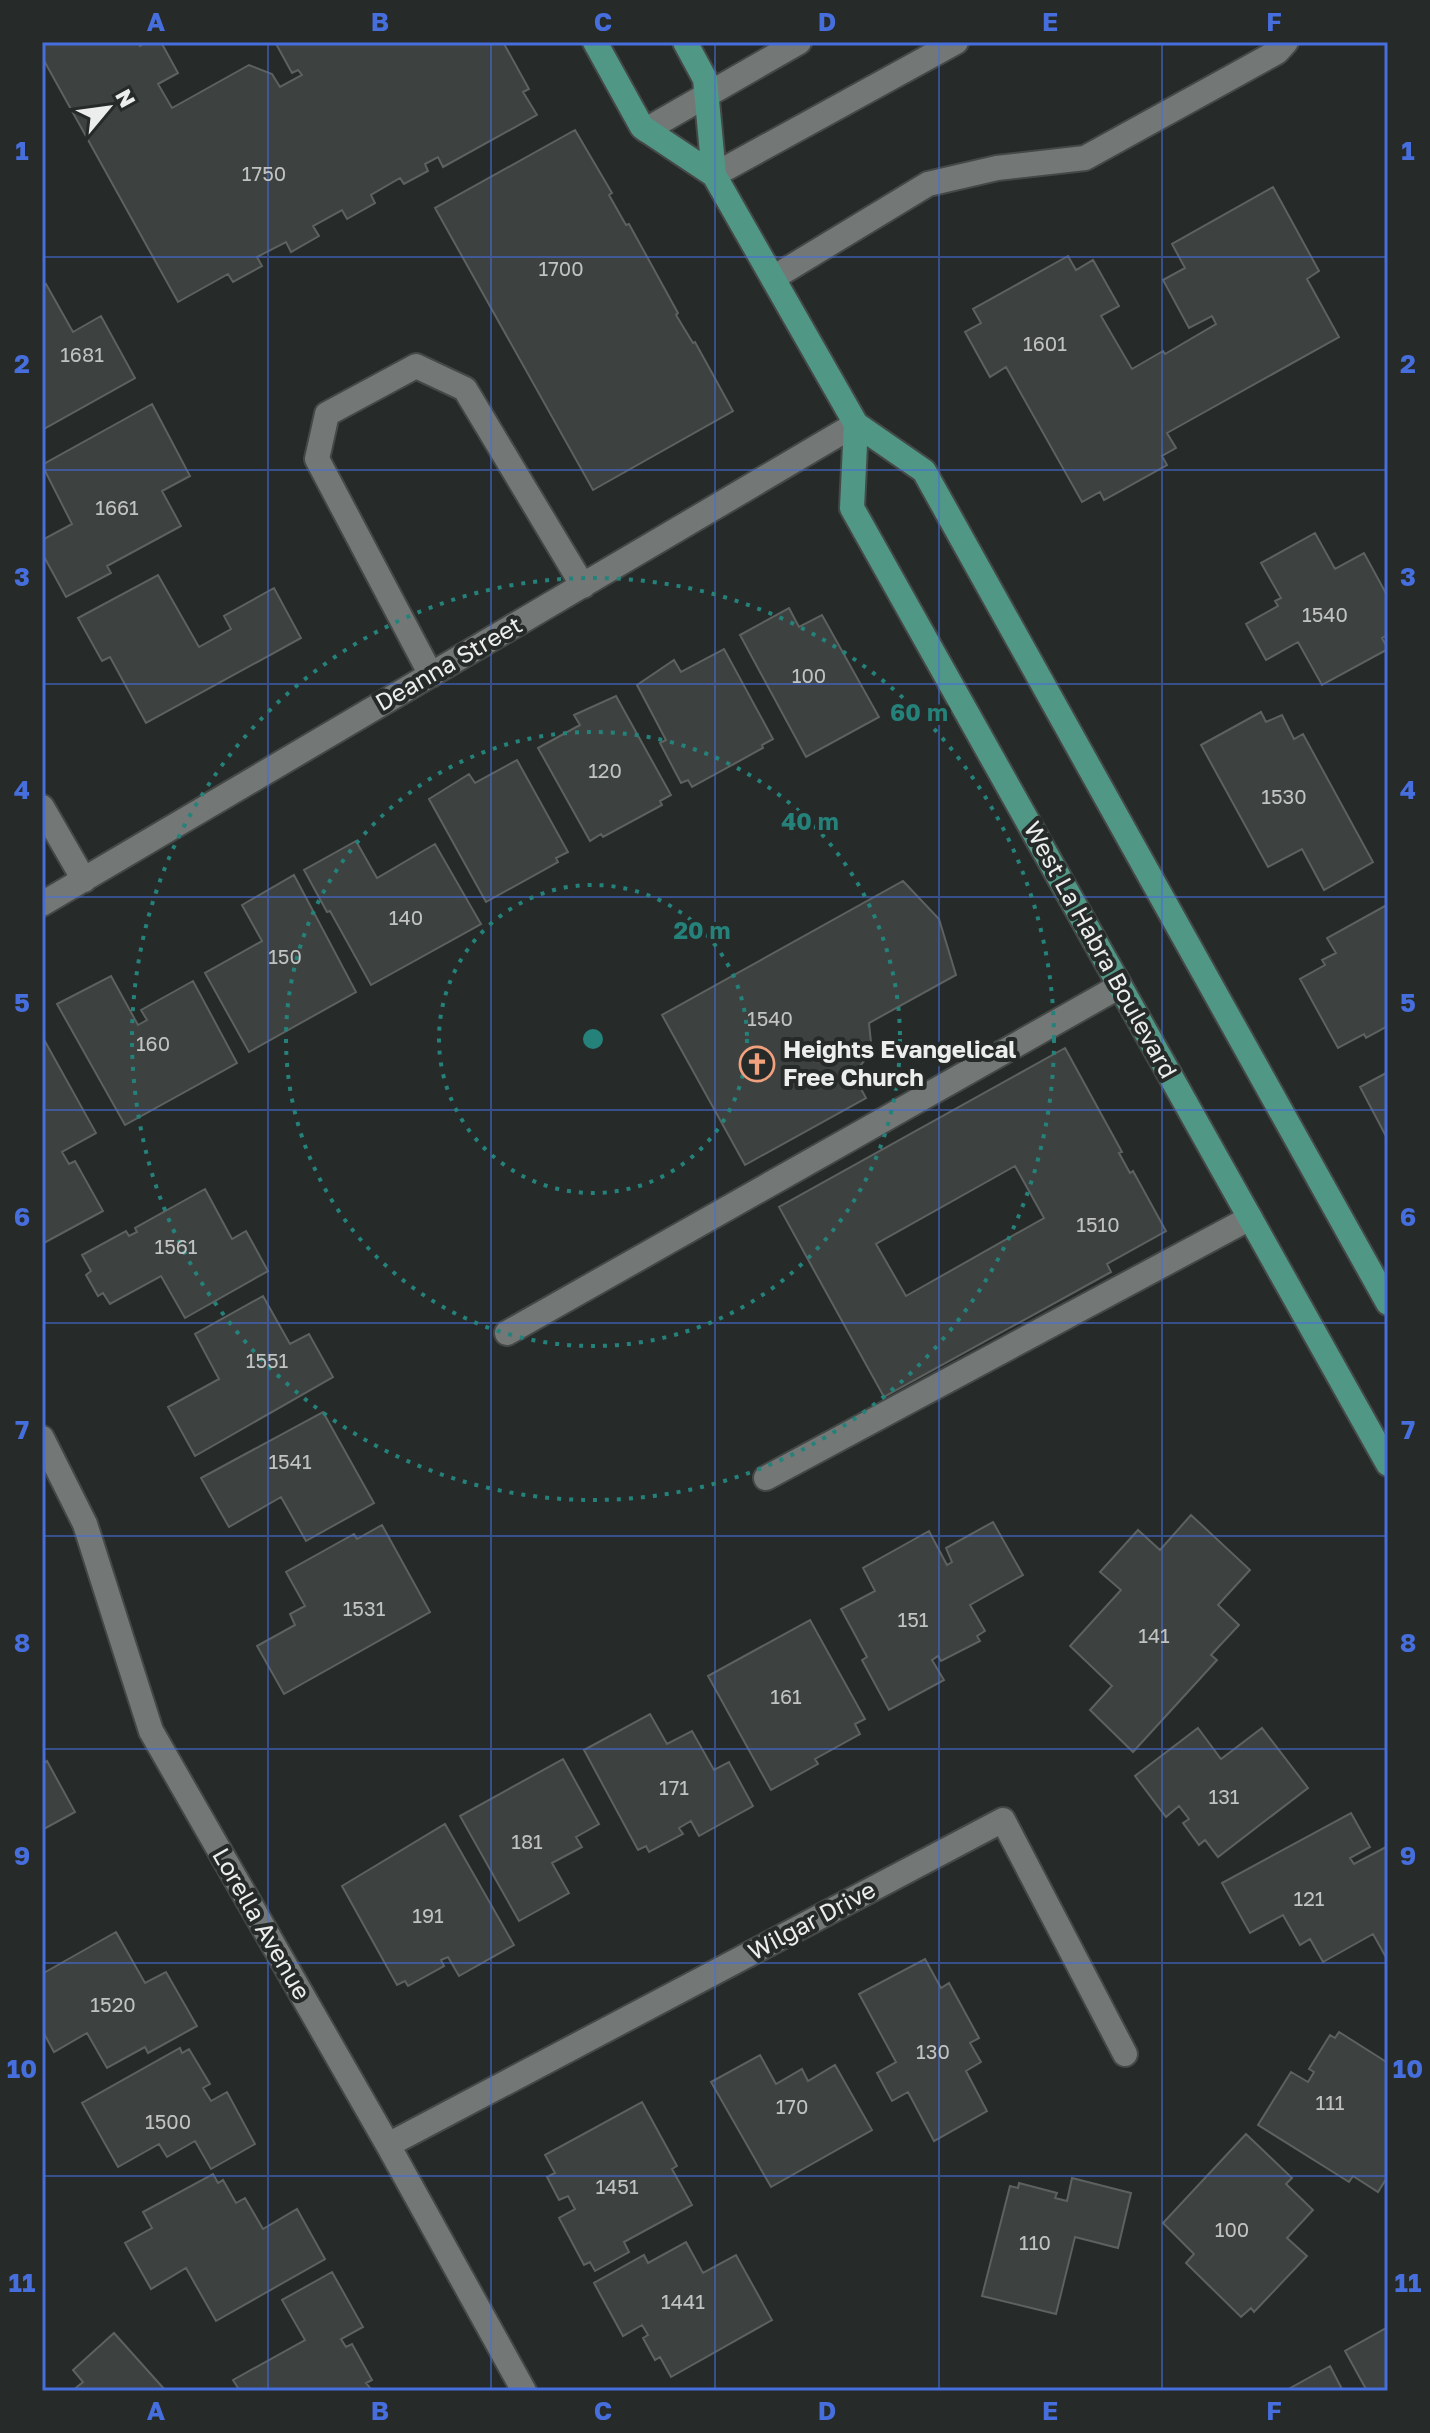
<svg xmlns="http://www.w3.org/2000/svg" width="1430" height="2433" font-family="'Golos Text',sans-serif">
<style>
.building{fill:#3d4240;stroke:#5d6160;stroke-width:2;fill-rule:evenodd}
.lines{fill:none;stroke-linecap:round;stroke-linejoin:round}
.minor-casing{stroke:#444847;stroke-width:28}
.major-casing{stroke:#444847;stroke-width:28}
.minor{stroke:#737876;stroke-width:24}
.major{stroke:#519786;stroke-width:24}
.grid{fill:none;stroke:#466edc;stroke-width:2;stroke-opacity:0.55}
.ring{fill:none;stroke:#25827b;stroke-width:4;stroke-dasharray:4 8}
.labels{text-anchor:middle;stroke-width:8;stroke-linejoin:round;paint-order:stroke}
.number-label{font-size:20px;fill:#c0c3c2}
.street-label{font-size:24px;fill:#ebeeed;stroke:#262a29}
.poi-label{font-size:24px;font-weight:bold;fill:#ebeeed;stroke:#262a29;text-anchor:start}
.centre{fill:#25827b;stroke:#262a29;stroke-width:4}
.ring-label{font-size:24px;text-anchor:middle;font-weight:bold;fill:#25827b;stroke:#262a29;stroke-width:8;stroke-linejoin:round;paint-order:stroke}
.neatline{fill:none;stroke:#466edc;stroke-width:3}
.grid-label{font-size:26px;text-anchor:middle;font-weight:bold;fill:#466edc}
</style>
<rect width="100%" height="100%" fill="#262a29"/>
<!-- building -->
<path class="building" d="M42,42H138L140,46L146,42H161L178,73L158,84L172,108L249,65L272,74L280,87L302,75L298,70L292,73L275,42H503L529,89L523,92L537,115L443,167L438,157L425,164L428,171L404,184L400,178L371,195L375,203L347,219L342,210L313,226L319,236L291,252L286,242L257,257L262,266L233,282L228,274L178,302L42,57Z
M575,130L612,193L609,195L626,225L629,224L678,313L676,315L693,343L695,342L733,411L593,490L435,208Z
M1273,187L1319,271L1307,279L1339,337L1167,433L1176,448L1162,456L1167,465L1104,500L1100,492L1082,502L1006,367L990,377L965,332L981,323L973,309L1068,256L1076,270L1093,260L1119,306L1101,316L1132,369L1163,351L1165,354L1216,324L1212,316L1189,328L1163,280L1185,268L1172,244Z
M46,284L73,332L101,316L135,378L42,430V287Z
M152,404L190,476L162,491L181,526L107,566L111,573L66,597L42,553V540L72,524L42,465Z
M1315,533L1335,569L1364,553L1388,597V635L1382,638L1388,649L1322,685L1298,642L1266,660L1246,624L1278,606L1275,601L1281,598L1261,563Z
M158,575L199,647L231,629L224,616L274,588L301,638L146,723L110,657L102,661L78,618Z
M789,608L799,627L822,615L879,717L806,757L740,635Z
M724,649L773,739L762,745L763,748L692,787L688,780L681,783L660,743L666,740L637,685L674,660L681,672Z
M616,696L671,795L660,801L662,805L603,837L601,834L590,841L538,748L580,725L574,715Z
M1261,712L1266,722L1282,715L1294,739L1303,734L1373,862L1324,890L1302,849L1268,867L1201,745Z
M517,760L568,852L556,858L558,862L486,902L429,799L469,774L475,783Z
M356,841L377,878L435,844L481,924L371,985L330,911L327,912L304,870Z
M294,875L356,992L249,1052L205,973L262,941L242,905Z
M903,881L939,919L956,975L869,1023L872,1052L853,1074L866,1098L745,1165L662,1015Z
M1385,906L1388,912V1026L1366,1038L1364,1034L1338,1048L1300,979L1325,965L1322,960L1336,953L1327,938Z
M111,976L138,1025L147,1020L141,1010L193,981L237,1063L125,1125L57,1004Z
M42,1036L96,1133L62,1152L69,1164L75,1161L103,1211L42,1244Z
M1065,1048L1122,1152L1119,1153L1130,1173L1133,1171L1166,1231L1107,1264L1111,1272L884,1397L779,1207ZM1015,1166L1044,1218L906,1296L876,1244Z
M1388,1072V1140L1360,1087Z
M205,1189L232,1239L246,1231L268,1271L185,1318L161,1276L110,1304L103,1293L98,1296L86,1275L91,1271L82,1255L126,1231L129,1236L137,1232L135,1228Z
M263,1296L290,1344L309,1334L333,1377L195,1456L168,1407L219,1379L195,1334Z
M323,1412L374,1503L306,1541L281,1497L229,1527L201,1478Z
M1191,1515L1250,1570L1218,1605L1239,1625L1211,1655L1217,1660L1133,1752L1090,1710L1112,1686L1070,1646L1121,1590L1100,1572L1138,1530L1160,1550Z
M993,1522L1023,1575L970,1605L985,1631L977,1636L980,1641L941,1661L938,1656L932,1660L944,1680L889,1710L862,1660L867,1657L841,1609L875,1591L863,1568L929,1531L947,1565L952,1562L946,1548Z
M382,1525L430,1612L284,1694L257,1646L295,1625L290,1614L305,1606L286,1572L354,1534L357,1539Z
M810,1620L865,1719L855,1724L860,1734L815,1759L818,1764L771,1790L708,1676Z
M650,1714L667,1744L692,1731L714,1770L729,1762L753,1806L699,1836L691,1821L679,1828L683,1834L649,1852L646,1846L638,1850L584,1750Z
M1198,1728L1221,1759L1262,1728L1308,1788L1218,1857L1205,1840L1199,1845L1183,1823L1189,1819L1179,1806L1166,1817L1135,1776Z
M563,1759L599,1824L576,1837L582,1847L552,1863L569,1893L519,1921L460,1816Z
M47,1761L75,1812L42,1830V1764Z
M1351,1813L1370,1847L1350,1858L1354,1864L1388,1846V1961L1373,1934L1323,1962L1310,1939L1300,1945L1283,1915L1250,1933L1222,1883Z
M445,1824L514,1945L459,1976L448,1957L441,1960L444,1966L408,1986L405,1981L397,1985L342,1886Z
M116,1932L145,1983L166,1972L197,2026L148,2053L145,2047L107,2068L87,2033L54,2052L42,2030V1974Z
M925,1959L941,1988L949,1983L979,2038L970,2043L981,2062L966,2071L987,2111L934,2141L908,2092L892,2101L877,2073L896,2062L859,1994Z
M1339,2032L1388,2063V2176L1378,2192L1353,2176L1349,2182L1258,2125L1291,2072L1308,2082L1314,2072L1309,2069L1330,2035L1335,2038Z
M180,2048L182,2053L189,2049L210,2084L203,2088L211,2101L227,2092L255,2144L211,2169L195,2141L167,2157L159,2144L118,2167L82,2103Z
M760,2055L776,2084L802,2069L808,2081L835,2065L872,2130L771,2187L711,2082Z
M642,2102L677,2166L672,2169L692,2205L624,2242L629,2252L595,2271L590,2262L584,2265L559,2218L575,2209L568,2196L559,2200L547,2177L555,2173L545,2155Z
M1246,2134L1292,2178L1286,2184L1313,2210L1287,2238L1307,2256L1254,2312L1251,2308L1241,2317L1186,2263L1194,2254L1163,2223Z
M213,2174L218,2183L223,2180L236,2203L245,2198L263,2229L297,2209L325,2259L216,2321L186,2268L151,2289L125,2243L152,2228L143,2212Z
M1072,2178L1131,2193L1118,2248L1075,2237L1056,2314L982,2296L1010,2186L1018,2188L1019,2183L1057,2193L1055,2198L1067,2201Z
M686,2242L703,2273L736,2255L772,2320L671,2377L660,2357L655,2360L643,2338L648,2335L642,2325L623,2336L594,2283L644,2255L648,2263Z
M332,2272L363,2327L341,2339L346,2347L352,2344L372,2380L366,2383L370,2388L365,2391H240L233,2380L305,2340L282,2300Z
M1388,2327V2391H1367L1345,2351Z
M114,2333L166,2391H72L83,2382L73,2370Z
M1330,2366L1343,2391H1285Z"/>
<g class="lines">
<!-- minor casing -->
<g class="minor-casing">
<path id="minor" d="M646,130L799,42
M714,175L956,42
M773,278L928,184L997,168L1085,158L1277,52L1286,42
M431,675L317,459L327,414L416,366L465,389L583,586
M42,807L84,880
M42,904L856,424
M507,1333L1120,986
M42,1438L85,1524L151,1731L388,2145L524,2391
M766,1478L1250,1218
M388,2145L1003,1820L1125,2054"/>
</g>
<!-- major casing -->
<g class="major-casing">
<path id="major" d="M595,42L642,127L714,175
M685,42L705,79L714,175L856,424L924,471L1388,1303
M856,424L852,508L1388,1464"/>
</g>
<!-- minor -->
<use href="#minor" class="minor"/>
<!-- major -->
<use href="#major" class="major"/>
</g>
<!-- grid -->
<path class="grid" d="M268,42V2391M491,42V2391M715,42V2391M939,42V2391M1162,42V2391M42,257H1388M42,470H1388M42,684H1388M42,897H1388M42,1110H1388M42,1323H1388M42,1536H1388M42,1749H1388M42,1963H1388M42,2176H1388"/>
<!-- distance rings -->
<g class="ring">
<circle cx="593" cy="1039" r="154"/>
<circle cx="593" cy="1039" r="307"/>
<circle cx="593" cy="1039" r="461"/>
</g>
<!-- icons -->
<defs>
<g id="church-ring" transform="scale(1.8)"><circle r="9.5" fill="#262a29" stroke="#f1a17d" stroke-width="1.5"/><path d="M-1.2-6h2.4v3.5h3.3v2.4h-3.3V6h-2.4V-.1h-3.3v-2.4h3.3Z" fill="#f1a17d"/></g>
</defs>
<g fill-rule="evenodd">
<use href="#church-ring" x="757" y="1064"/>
</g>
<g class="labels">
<!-- number labels -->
<g class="number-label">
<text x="264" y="181">1750</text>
<text x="561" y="276">1700</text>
<text x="1045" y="351">1601</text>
<text x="82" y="362">1681</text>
<text x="117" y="515">1661</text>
<text x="1325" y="622">1540</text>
<text x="809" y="683">100</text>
<text x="605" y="778">120</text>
<text x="1284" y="804">1530</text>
<text x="406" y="925">140</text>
<text x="285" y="964">150</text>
<text x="770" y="1026">1540</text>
<text x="153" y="1051">160</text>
<text x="1098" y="1232">1510</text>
<text x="176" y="1254">1561</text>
<text x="267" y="1368">1551</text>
<text x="290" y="1469">1541</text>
<text x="364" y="1616">1531</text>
<text x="913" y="1627">151</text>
<text x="1154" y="1643">141</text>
<text x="786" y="1704">161</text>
<text x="674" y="1795">171</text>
<text x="1224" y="1804">131</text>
<text x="527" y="1849">181</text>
<text x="1309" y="1906">121</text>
<text x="428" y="1923">191</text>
<text x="113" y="2012">1520</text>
<text x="933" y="2059">130</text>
<text x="1330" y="2110">111</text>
<text x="792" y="2114">170</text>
<text x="168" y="2129">1500</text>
<text x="617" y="2194">1451</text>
<text x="1232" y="2237">100</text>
<text x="1035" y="2250">110</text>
<text x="683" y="2309">1441</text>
</g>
<!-- street labels -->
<g class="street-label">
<text transform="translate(449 664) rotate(-30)" y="8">Deanna Street</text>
<text transform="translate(1100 950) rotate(61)" y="8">West La Habra Boulevard</text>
<text transform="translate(812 1921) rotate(-28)" y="8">Wilgar Drive</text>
<text transform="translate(261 1924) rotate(60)" y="8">Lorella Avenue</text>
</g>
<!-- poi labels -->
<g class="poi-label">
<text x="783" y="1058">Heights Evangelical<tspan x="783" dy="28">Free Church</tspan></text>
</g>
</g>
<circle cx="593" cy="1039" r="12" class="centre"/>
<g class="ring-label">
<text x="919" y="721">60 m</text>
<text x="810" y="830">40 m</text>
<text x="702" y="939">20 m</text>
</g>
<!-- border -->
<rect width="1430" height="2433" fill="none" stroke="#262a29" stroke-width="88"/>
<!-- north arrow -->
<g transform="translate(108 108) rotate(61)" stroke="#262a29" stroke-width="6" paint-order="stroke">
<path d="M0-6L14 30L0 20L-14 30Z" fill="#ebeeed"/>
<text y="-12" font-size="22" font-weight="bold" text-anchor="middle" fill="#ebeeed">N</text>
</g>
<rect x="44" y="44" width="1342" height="2345" class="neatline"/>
<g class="grid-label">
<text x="156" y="31">A</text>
<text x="380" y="31">B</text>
<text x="603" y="31">C</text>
<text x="827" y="31">D</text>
<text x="1050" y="31">E</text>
<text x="1274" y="31">F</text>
<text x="22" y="160">1</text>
<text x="1408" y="160">1</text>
<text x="22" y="373">2</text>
<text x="1408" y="373">2</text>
<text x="22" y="586">3</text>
<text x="1408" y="586">3</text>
<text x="22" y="799">4</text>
<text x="1408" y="799">4</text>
<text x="22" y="1012">5</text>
<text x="1408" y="1012">5</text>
<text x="22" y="1226">6</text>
<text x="1408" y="1226">6</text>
<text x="22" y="1439">7</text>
<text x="1408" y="1439">7</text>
<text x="22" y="1652">8</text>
<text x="1408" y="1652">8</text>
<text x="22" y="1865">9</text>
<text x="1408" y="1865">9</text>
<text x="22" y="2078">10</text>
<text x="1408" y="2078">10</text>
<text x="22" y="2292">11</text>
<text x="1408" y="2292">11</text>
<text x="156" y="2420">A</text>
<text x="380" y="2420">B</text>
<text x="603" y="2420">C</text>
<text x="827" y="2420">D</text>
<text x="1050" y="2420">E</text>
<text x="1274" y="2420">F</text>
</g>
</svg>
